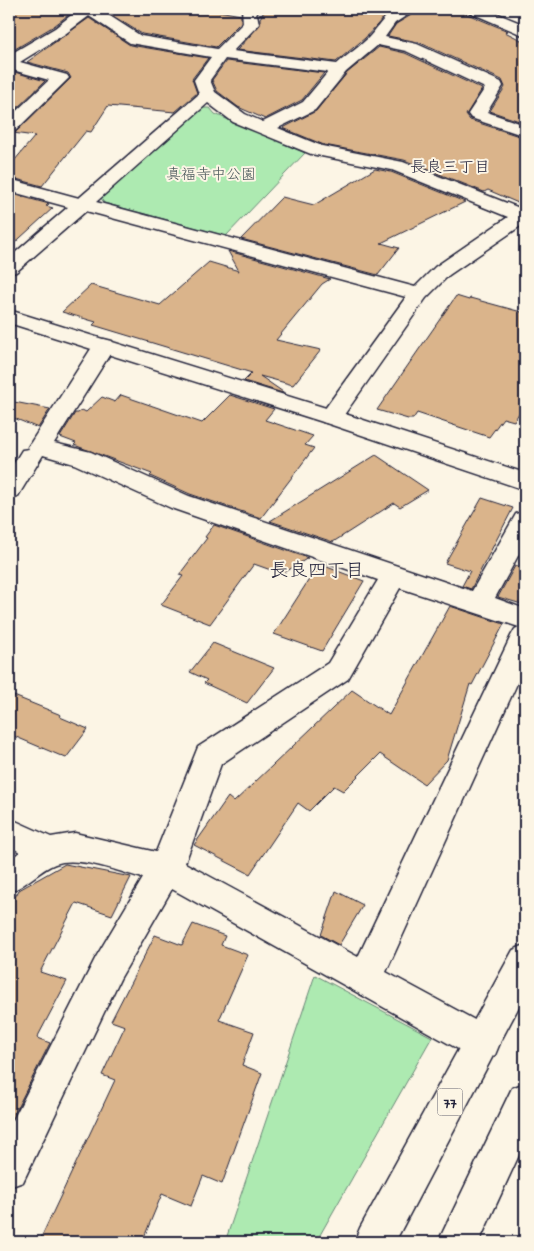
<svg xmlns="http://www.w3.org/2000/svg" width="534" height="1251" font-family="'Indie Flower','Klee One',sans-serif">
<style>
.green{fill:#adeab1;stroke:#688676}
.building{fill:#dab48b;stroke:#22223b}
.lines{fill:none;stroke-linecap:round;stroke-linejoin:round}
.minor-casing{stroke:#22223b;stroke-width:3}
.tertiary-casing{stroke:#22223b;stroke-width:3}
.primary-casing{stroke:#22223b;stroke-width:3}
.minor{fill:#fcf5e5;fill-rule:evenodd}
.tertiary{fill:#fcf5e5;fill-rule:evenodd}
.primary{fill:#fcf5e5;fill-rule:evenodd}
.labels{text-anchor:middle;stroke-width:4;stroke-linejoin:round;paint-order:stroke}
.far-park-label{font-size:15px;fill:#455458;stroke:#fcf5e5}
.far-neighbourhood-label{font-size:16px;fill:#22223b;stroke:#fcf5e5}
.shield{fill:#fcf5e5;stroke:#63616e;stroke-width:1}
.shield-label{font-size:16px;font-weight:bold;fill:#22223b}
.neighbourhood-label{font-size:19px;fill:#22223b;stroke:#fcf5e5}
</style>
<rect width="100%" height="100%" fill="#fcf5e5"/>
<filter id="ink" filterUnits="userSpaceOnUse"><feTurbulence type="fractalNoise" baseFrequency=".02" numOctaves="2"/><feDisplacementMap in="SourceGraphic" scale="10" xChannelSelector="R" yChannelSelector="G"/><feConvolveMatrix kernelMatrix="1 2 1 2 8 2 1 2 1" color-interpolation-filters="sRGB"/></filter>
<g filter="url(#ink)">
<!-- green -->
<path class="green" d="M202,108H210L215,114L305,153L226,236L104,203L101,198Z
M315,975L432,1037L316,1242H225Z"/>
<!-- building -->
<path class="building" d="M9,9H76L54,26L10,52H9Z
M102,9H207L241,15V22L216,47L142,34Z
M271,9H396L387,14L365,38L336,62L237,50L260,25V18L265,10Z
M416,9H455L508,31L505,32L525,42V123L490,111L505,87L502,80L418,42L388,36L396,24L413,14Z
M89,18L130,45L208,58L192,79L197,93L175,112L108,106L91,132L86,131L42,186L9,177V167L35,136L13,133L16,132L71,78L68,73L27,62Z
M379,47L405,53L482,89L466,115L470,120L525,138V206L488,190L484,192L404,160L324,145L283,128L316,111L347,73Z
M226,61L324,73L302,100L265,119L238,107L217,91L212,80Z
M11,71L45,81L9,116V73Z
M375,169L391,172L465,202L381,243L399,248L378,275L241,239L282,197L314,205Z
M9,193L49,204L46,206L53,208L9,248Z
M228,251L330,279L322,284L276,340L321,350L293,385L260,376L286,394L244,381L252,373L93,325L96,322L62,312L91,285L160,305L209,262L239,271Z
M456,296L469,300L470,298L525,313V404L514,421L503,418L489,437L417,413L413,419H408L377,410Z
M121,395L202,423L230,395L274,409L265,420L313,436L305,445L314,448L261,518L190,494L150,476L152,474L74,445L76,443L60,437L75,413H78L82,410L86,412L102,397L115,402Z
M9,401L50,409L38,428L9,416Z
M376,455L428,490L400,507L394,503L333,542L270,521Z
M482,498L513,508L471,589L462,586L470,571L445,563Z
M214,525L308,558L282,574L254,564L210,624L161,605L183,576L179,575L207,538L205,537Z
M319,564L364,581L322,651L274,634Z
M515,566L525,569V605L498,597Z
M450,606L504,624L472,685L470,684L447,760L424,784L380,754L343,791L334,786L309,811L298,803L250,874L194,845L228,797L234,802L352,690L389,715Z
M213,643L274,668L247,703L204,683L207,680L190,672Z
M9,694L61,715L60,717L88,729L66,758L9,734Z
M65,864L131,877L112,915L76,903L40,972L67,981L37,1038L50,1043L9,1124V908L19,890Z
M336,891L363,905L339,945L321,935Z
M193,924L225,936L221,945L248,955L219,1020L254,1032L242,1065L262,1073L222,1184L203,1176L191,1206L162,1194L142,1242H39L115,1080L102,1075L125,1026L111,1021L155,935L182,945Z"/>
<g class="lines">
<!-- minor casing -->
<g class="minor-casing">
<path id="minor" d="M79,9H99L141,36L217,49L243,23L242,9H256L259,24L233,51L337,64C347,55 361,46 370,36C388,16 385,9 414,9L412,12L395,23L385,37L417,44L501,82L503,86L487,112L525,125V136L471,118L468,114L485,88L406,51L378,45L346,72L315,110L278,128L322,146L403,162L522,209L525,208V223L449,275L426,298L339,422L331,424L323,422L319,417L406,297L86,211L16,272L9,274V258L68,207L9,191V179L79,198L199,94L194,80L211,57L130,43L89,16L65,34L20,62L67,75L69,78L15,131L9,132V118L49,80L9,69V55L55,28ZM225,59L328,72L303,102L263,122L245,114L215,92L210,80ZM208,103L233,122L311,154L392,170L508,217L435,267L415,287L96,202Z
M466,9H486L525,25V36L469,12Z
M104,339L112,341L115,346L54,443L91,452L189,496L472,591L516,514L525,511V543L495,598L525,609V666L386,972L495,1031L500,1043L495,1055L482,1060L469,1055L172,889L120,979L23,1182L9,1187V1128L96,957L143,878C120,872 78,855 55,864C39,870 27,886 9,892V860L20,852L9,846V818L51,837L75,833L156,852L198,747L328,663L378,580L171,508L74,464L43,455L18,496L9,498V471L22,450L29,449L28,447L96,341ZM400,588L519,627L515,629L511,636L358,957L185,863L221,764L348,679Z"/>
</g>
<!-- tertiary casing -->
<g class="tertiary-casing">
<path id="tertiary" d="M9,310L339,412L525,473V490L323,422L9,323Z"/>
</g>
<!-- primary casing -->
<g class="primary-casing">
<path id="primary" d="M525,945V995L395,1242H354L360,1228L513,950Z
M525,1083V1142L479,1242H438L512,1088Z"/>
</g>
<!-- minor -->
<use href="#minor" class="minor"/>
<!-- tertiary -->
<use href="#tertiary" class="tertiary"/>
<!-- primary -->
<use href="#primary" class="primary"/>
</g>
</g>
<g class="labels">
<!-- far-park labels -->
<g class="far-park-label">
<text x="211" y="179">真福寺中公園</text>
</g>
<!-- far-neighbourhood labels -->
<g class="far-neighbourhood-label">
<text x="450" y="172">長良三丁目</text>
</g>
<!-- shield labels -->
<rect class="shield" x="437.5" y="1088.5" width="25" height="27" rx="4"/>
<g class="shield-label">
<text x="450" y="1108">77</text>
</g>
<!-- neighbourhood labels -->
<g class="neighbourhood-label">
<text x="317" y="576">長良四丁目</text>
</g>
</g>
<!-- margin -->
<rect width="534" height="1251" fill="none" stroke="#fcf5e5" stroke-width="30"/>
<rect x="15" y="15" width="504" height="1221" fill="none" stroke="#22223b" stroke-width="2" filter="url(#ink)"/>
</svg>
